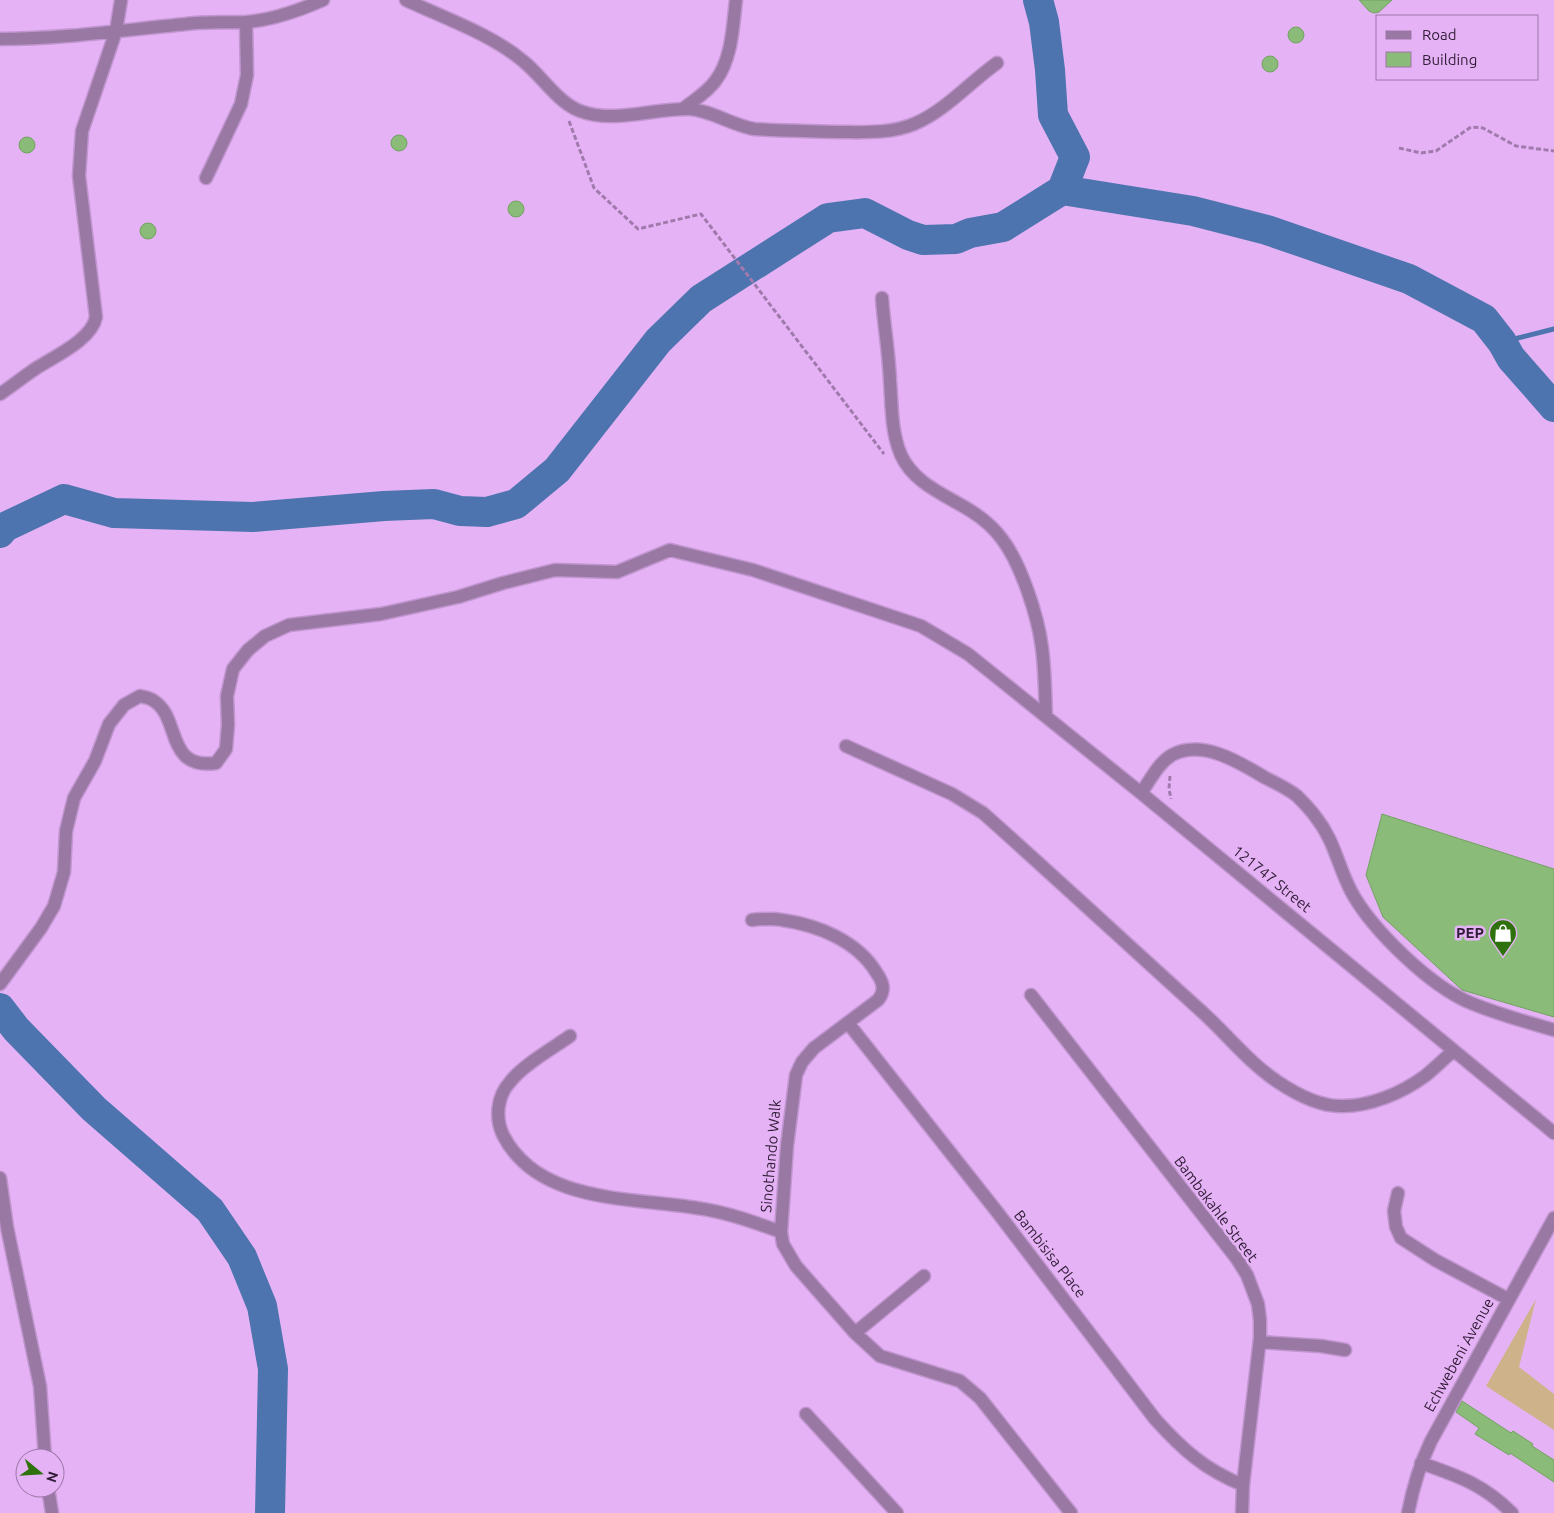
<svg xmlns="http://www.w3.org/2000/svg" width="1554" height="1513" font-family="Ubuntu,sans-serif">
<style>
.green{fill:#ceb38a}
.lines{fill:none;stroke-linecap:round;stroke-linejoin:round}
.stream{stroke:#4d74ae;stroke-width:5}
.river{stroke:#4d74ae;stroke-width:30}
.building{fill:#8abb79;stroke:#73a262}
.minor-casing{stroke:#c195cf;stroke-width:15}
.path{stroke:#a17aad;stroke-width:3;stroke-dasharray:5 2.5;stroke-linecap:butt}
.minor{stroke:#9979a3;stroke-width:12}
.labels{text-anchor:middle;stroke-width:5;stroke-linejoin:round;paint-order:stroke}
.street-label{font-size:15px;fill:#301c36;stroke:#e5b3f5}
.poi-label{font-size:15px;font-weight:bold;fill:#301c36;stroke:#e5b3f5;text-anchor:end}
</style>
<rect width="100%" height="100%" fill="#e5b3f5"/>
<!-- green -->
<path class="green" d="M1536,1299L1519,1367L1554,1394V1430L1486,1386Z"/>
<g class="lines">
<!-- stream -->
<path class="stream" d="M1502,342L1554,329"/>
<!-- river -->
<path class="river" d="M1038,0L1044,22L1050,70L1053,115L1075,157L1062,190
M0,533L5,527L64,499L114,513L253,517L384,506L434,504L460,511L487,512L516,504L557,470L658,341L701,299L828,218L865,213L908,235L923,240L956,239L970,233L1003,227L1062,190L1193,211L1267,230L1409,279L1484,319L1502,342L1511,358L1554,407
M0,1008L16,1029L94,1109L210,1210L242,1257L262,1306L273,1369L270,1513"/>
</g>
<!-- building -->
<path class="building" d="M1359,0H1392L1379,12L1374,13L1369,11Z
M1288 35a8 8 0 1 1 16 0a8 8 0 1 1-16 0Z
M1262 64a8 8 0 1 1 16 0a8 8 0 1 1-16 0Z
M391 143a8 8 0 1 1 16 0a8 8 0 1 1-16 0Z
M19 145a8 8 0 1 1 16 0a8 8 0 1 1-16 0Z
M508 209a8 8 0 1 1 16 0a8 8 0 1 1-16 0Z
M140 231a8 8 0 1 1 16 0a8 8 0 1 1-16 0Z
M1382,814L1554,869V1017L1462,990L1383,917L1366,875Z
M1462,1401L1511,1433L1513,1431L1533,1444L1532,1446L1554,1460V1482L1510,1453L1509,1455L1475,1434L1479,1428L1456,1412Z"/>
<g class="lines">
<!-- minor casing -->
<g class="minor-casing">
<path id="minor" d="M406,0C444,18 491,34 523,61C542,76 557,102 580,111C615,124 653,108 689,109C711,110 731,125 754,129C782,131 810,131 838,132C863,132 890,134 914,124C945,111 969,83 997,63
M0,39C62,39 124,30 186,24C206,21 226,23 246,22C273,20 298,11 323,0
M683,109C694,100 708,92 716,80C732,59 733,25 736,0
M206,178L241,104L247,75L246,22
M882,298C884,326 889,353 890,381C892,406 891,432 901,455C914,484 946,495 971,511C982,518 994,528 1002,539C1021,564 1038,616 1042,648C1045,670 1045,693 1046,716
M0,394C12,386 23,377 35,369C53,357 92,340 96,317L79,176L82,131L116,31L121,0
M846,746L952,794L983,813C1056,878 1127,944 1200,1010C1226,1033 1248,1062 1278,1082C1296,1094 1318,1106 1340,1106C1369,1107 1402,1093 1425,1076C1435,1068 1444,1059 1453,1051
M1141,793C1150,781 1158,763 1172,755C1202,739 1239,762 1264,777C1275,783 1287,788 1297,796C1303,802 1310,809 1315,816C1335,841 1337,864 1351,891C1362,912 1378,930 1395,947C1415,967 1438,987 1464,1000C1492,1013 1524,1021 1554,1030
M752,920C762,919 773,918 782,920C818,925 857,941 876,972C883,982 886,990 878,1000L814,1048L802,1062L796,1075L787,1146L781,1232L783,1244L796,1266L855,1333L880,1356L960,1381L980,1398L1071,1513
M0,984L41,928L54,906L64,872L66,831L74,798L95,761L109,724L124,705L140,696C144,697 151,698 154,701C181,718 165,770 216,763L226,749L228,725L227,696L233,669L248,650L265,636L289,625L381,614L458,597L503,583L555,570L617,572L670,550L753,570L921,626L968,654L1141,793L1554,1133
M1031,995L1237,1259L1247,1275L1258,1304L1260,1320V1338L1243,1485L1242,1513
M848,1023L998,1213L1155,1419C1182,1449 1205,1470 1243,1485
M570,1036C553,1048 523,1065 510,1082C497,1096 495,1118 503,1135C538,1204 632,1197 697,1208C726,1212 754,1222 781,1232
M0,1178L7,1227L40,1386L45,1458
M1398,1193L1394,1211L1396,1227L1401,1238L1435,1260L1508,1299
M855,1333L924,1276
M1260,1342L1321,1346L1345,1350
M806,1414L897,1513
M1421,1463C1458,1476 1483,1484 1512,1513
M48,1488L52,1513
M1408,1513C1413,1487 1420,1464 1431,1441L1554,1218"/>
</g>
<!-- path -->
<path class="path" d="M569,121L594,188L638,229L701,214L884,454
M1399,148L1421,153L1436,151L1471,127L1483,128L1516,146L1554,151
M1170,776L1169,789L1171,799"/>
<!-- minor -->
<use href="#minor" class="minor"/>
</g>
<!-- icons -->
<defs>
<g id="shop-pin" transform="scale(1.4375)"><path d="M0 17L-7.5 6A9.5 9.5 0 1 1 7.5 6Z" fill="#2f710c" stroke="#e5b3f5"/><path d="M-5-2.5h2.3a2.7 3.5 0 0 1 5.4 0H5L5.5 6h-11ZM-1.5-2.5h3a1.5 2.3 0 0 0-3 0Z" fill="#fff"/></g>
</defs>
<g fill-rule="evenodd">
<use href="#shop-pin" x="1503" y="933"/>
</g>
<g class="labels">
<!-- street labels -->
<g class="street-label">
<text transform="translate(1272 879) rotate(39)" y="5">121747 Street</text>
<text transform="translate(771 1156) rotate(-85)" y="5">Sinothando Walk</text>
<text transform="translate(1216 1209) rotate(53)" y="5">Bambakahle Street</text>
<text transform="translate(1050 1254) rotate(52)" y="5">Bambisisa Place</text>
<text transform="translate(1459 1355) rotate(-61)" y="5">Echwebeni Avenue</text>
</g>
<!-- poi labels -->
<g class="poi-label">
<text x="1484" y="938">PEP</text>
</g>
</g>
<!-- legend -->
<rect x="1376" y="15" width="162" height="65" fill="#e5b3f5" stroke="#9d77a9"/>
<rect x="1386" y="31" width="25" height="8" fill="#9979a3" stroke="#9d77a9"/>
<text x="1422" y="40" font-size="15" fill="#301c36">Road</text>
<rect x="1386" y="52" width="25" height="15" fill="#8abb79" stroke="#9d77a9"/>
<text x="1422" y="65" font-size="15" fill="#301c36">Building</text>
<!-- north arrow -->
<g transform="translate(40 1473) rotate(108)"><circle r="24" fill="#e5b3f5" stroke="#9d77a9"/>
<path d="M0-4L9 19L0 12L-9 19Z" fill="#2f710c"/>
<text y="-8" font-size="14" font-weight="bold" text-anchor="middle" fill="#301c36">N</text>
</g>
</svg>
